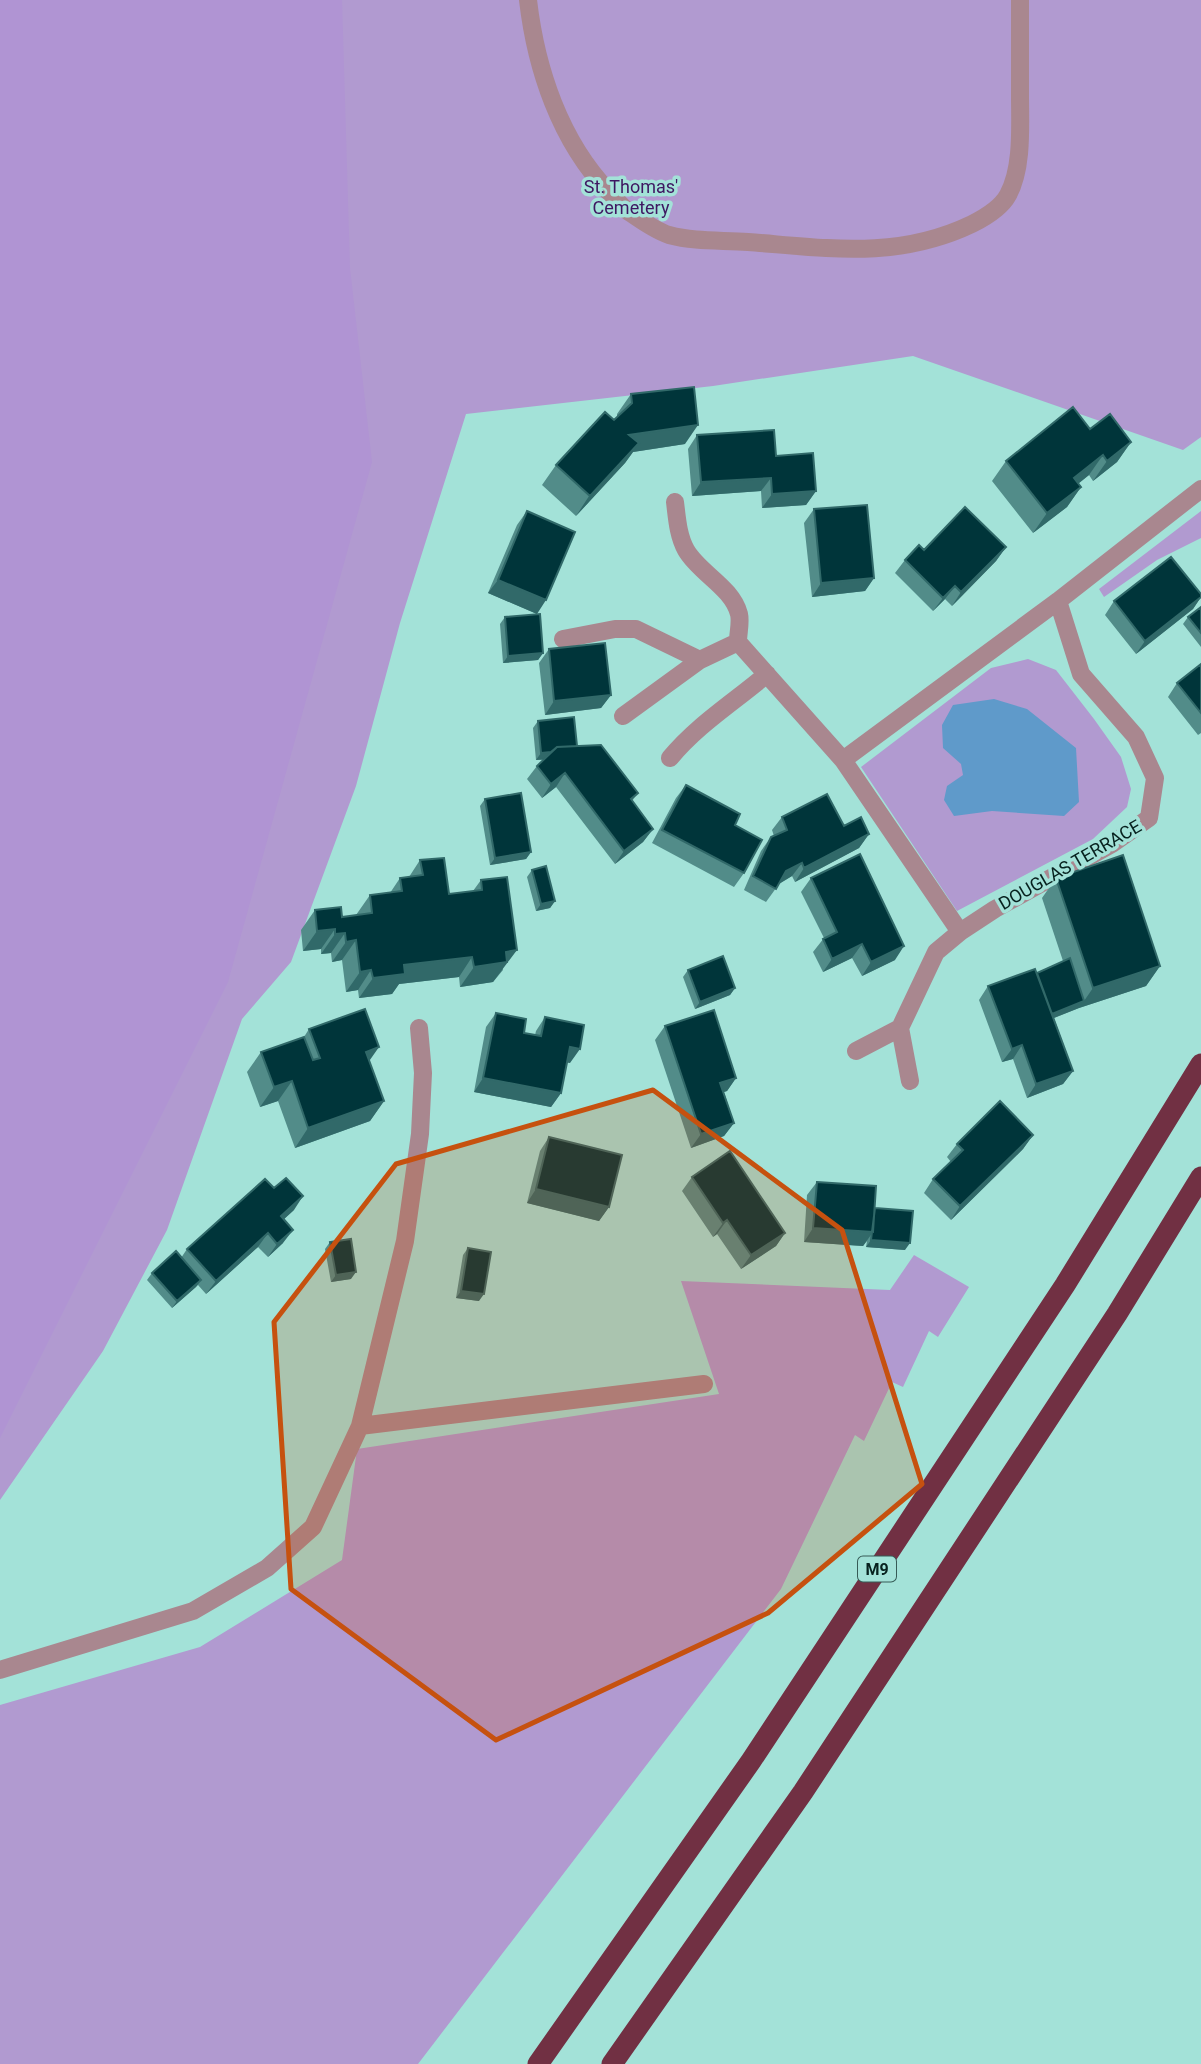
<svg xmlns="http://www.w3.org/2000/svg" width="1201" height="2064" font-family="Roboto,sans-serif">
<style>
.green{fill:#b19ad0}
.forest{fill:#b094d3}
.water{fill:#5f9aca}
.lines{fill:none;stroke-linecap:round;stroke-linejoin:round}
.minor{stroke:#a9878f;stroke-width:18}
.highway{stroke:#713043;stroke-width:21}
.wall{fill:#528c89}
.shaded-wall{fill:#316969}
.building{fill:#00353a;stroke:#316969;stroke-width:2}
.marked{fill:#c6510f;fill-opacity:0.2;stroke:#c6510f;stroke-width:5;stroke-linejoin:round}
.labels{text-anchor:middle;stroke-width:7;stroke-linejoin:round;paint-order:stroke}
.shield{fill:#a3e2d8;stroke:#365b56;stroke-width:2}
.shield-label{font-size:16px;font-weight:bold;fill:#07211e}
.park-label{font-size:18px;fill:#3e1761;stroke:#a3e2d8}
.street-label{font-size:18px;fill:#07211e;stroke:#a3e2d8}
</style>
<rect width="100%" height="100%" fill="#a3e2d8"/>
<!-- green -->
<path class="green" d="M0,0H1201V437L1183,450L913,356L713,386L466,414L400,623L356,786L291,962L242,1019L167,1230L103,1351L0,1500Z
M1201,511V538L1157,560L1104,597L1099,589Z
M1028,659L1056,670L1094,719L1121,757L1131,789L1127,807L1093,839L957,911L861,767L991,668Z
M914,1255L969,1287L938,1337L929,1331L903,1387L892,1382L864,1441L855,1435L781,1589L418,2064H0V1705L200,1647L342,1560L357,1449L719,1394L681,1281L890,1290Z"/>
<!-- forest -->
<path class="forest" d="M0,0H342L350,268L372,462L228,982L0,1438Z"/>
<!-- water -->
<path class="water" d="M994,699L1027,709L1076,748L1079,802L1064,816L992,811L954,816L944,800L947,786L963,775L961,764L943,748L942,725L953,705Z"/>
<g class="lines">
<!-- minor -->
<path class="minor" d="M528,0C536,69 560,141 609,192C616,199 623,209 632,214C642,221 657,231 669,235C695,242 721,240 748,242C827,248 897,260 972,224C984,218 1001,208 1008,195C1023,168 1020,125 1020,95C1020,64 1020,32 1020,0
M675,502C677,518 678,536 686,550C699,573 732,587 739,614C741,622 738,633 738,642
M563,639L615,629H636L700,660
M623,716L700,660L738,642L843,760L960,932
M670,758C697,725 734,702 767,674
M843,760L1058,601L1201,489
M900,1028L910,1081
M856,1051L900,1028L936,952L960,932L995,909L1112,844L1149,818L1155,778L1136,737L1081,674L1058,601
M360,1426L704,1384
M0,1670L193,1611L267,1568L313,1527L360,1426L405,1241L420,1134L423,1073L419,1028"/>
<!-- highway -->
<path class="highway" d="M538,2064L751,1761L1065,1285L1201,1064
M612,2064L803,1792L1117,1314L1201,1177"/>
</g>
<!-- wall -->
<path class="wall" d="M631,394L685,444L633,452L625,463L576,516L542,485L556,465L617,417V414Z
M697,435L776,456L816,491L806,505L762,508L761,491L692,496L688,449Z
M1131,442L1117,462L1093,481L1089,475L1078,484L1081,487L1067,507L1033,533L992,481L1006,461Z
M814,509L874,578L865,591L812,597L804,523Z
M527,511L537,614L488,593L517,525Z
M1006,547L996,561L952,606L945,599L933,611L895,573L905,560L924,550Z
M1201,594V597L1193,609L1136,654L1105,615L1114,601Z
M1201,607V647L1183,624L1188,617Z
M505,617L543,653L538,660L503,663L500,624Z
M549,649L611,695L601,708L545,715L539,663Z
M1201,664V733L1198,735L1168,697L1177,683Z
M538,721L577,746L638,793L632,801L653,829L643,842L615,864L556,787L542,798L527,779L537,766L543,760H536L533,728Z
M686,785L744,873L734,887L652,843L676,798Z
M485,799L531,852L526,859L490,865L480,806Z
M782,817L844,826L869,834L859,848L795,882L792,876L779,884L766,902L744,890L761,851L771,837L774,836L772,830Z
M420,860L449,894L473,891L481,880L503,970L493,982L460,987L459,977L399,984L392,994L359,998L358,990L346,992L342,960L332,962L331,953L321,954V949L303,951L301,930L315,910L342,917L356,915L370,895L390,893L400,878L409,877Z
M532,870L555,901L550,908L536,911L527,877Z
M811,878L895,960L862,976L852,958L823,972L813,952L824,938L801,892Z
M1056,878L1160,966L1146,986L1079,1008L1054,1018L1073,1071L1063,1084L1027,1098L1013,1059L1002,1062L979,1000L988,986L1037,973L1063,961L1042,898Z
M688,970L735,988L730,995L695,1009L683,977Z
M496,1013L524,1033L535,1035L536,1031L545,1017L570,1063L567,1062L561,1093L551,1107L474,1092L486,1027Z
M665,1026L736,1078L727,1091L724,1092L734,1123L724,1136L691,1148L655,1040Z
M309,1029L369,1061L384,1101L370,1121L295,1148L278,1101L260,1107L247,1072L261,1052L304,1037Z
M1033,1135L1023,1149L951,1220L924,1193L933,1179L951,1162L947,1157L957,1144Z
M549,1137L609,1207L599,1221L527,1203L540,1151Z
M692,1177L785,1233L776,1246L741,1269L717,1234L713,1237L682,1191Z
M817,1182L875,1208L905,1250L866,1247L867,1241L863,1246L804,1242L807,1195Z
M294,1210L284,1219L283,1243L268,1257L258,1247L206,1294L198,1285L172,1308L147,1280L152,1273L181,1258L187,1249Z
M330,1242L351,1279L331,1282L325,1249Z
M468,1248L479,1301L456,1298L463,1255Z"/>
<!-- shaded-wall -->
<path class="shaded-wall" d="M698,425L685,444L633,452L625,463L576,516L629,435Z
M1131,442L1117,462L1093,481L1107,461Z
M1103,455L1089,475L1060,498L1074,478Z
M771,478L761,491L692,496L701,482Z
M1081,487L1067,507L1033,533L1047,513Z
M816,491L806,505L762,508L772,494Z
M1006,547L996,561L952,606L961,592Z
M874,578L865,591L812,597L821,583Z
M498,580L546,600L537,614L488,593Z
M955,586L945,599L933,611L943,598Z
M1201,597L1193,609L1136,654L1145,641Z
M543,653L538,660L503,663L508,656Z
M611,695L601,708L545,715L554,701Z
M577,749L572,756L536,760L541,753Z
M565,773L556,787L542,798L551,784Z
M653,829L643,842L615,864L624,851Z
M869,834L859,848L795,882L804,868Z
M531,852L526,859L490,865L495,858Z
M802,863L792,876L777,885L786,871Z
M555,901L550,908L536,911L541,904Z
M335,929L321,949L303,951L317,931Z
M345,933L331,953L321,954L335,934Z
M356,940L342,960L332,962L346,942Z
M862,944L852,958L823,972L832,959Z
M904,946L895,960L862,976L871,962Z
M517,950L493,982L460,987L474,967L506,952Z
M472,957L459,977L399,984L392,994L359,998L373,978L404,965Z
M1160,966L1146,986L1079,1008L1041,1023L1046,1016L1084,1001L1093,988Z
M371,970L358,990L346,992L360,972Z
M735,988L730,995L695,1009L700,1002Z
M1022,1045L1013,1059L1002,1062L1012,1049Z
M379,1047L365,1067L366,1052Z
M570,1047L580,1049L570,1063L560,1061Z
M1073,1071L1063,1084L1027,1098L1036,1084Z
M483,1078L561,1093L551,1107L474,1092Z
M736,1078L727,1091L711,1096L720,1083Z
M292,1081L278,1101L260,1107L274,1087Z
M384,1101L370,1121L295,1148L308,1128Z
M734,1123L724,1136L691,1148L701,1134Z
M1033,1135L1023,1149L951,1220L960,1206Z
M536,1189L609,1207L599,1221L527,1203Z
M303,1196L294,1210L272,1230L281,1216Z
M727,1220L717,1234L713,1237L723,1223Z
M813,1228L873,1232L863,1246L804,1242Z
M293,1230L283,1243L268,1257L277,1244Z
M268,1233L258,1247L206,1294L216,1281Z
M785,1233L776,1246L741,1269L751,1255Z
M871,1240L910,1243L905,1250L866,1247Z
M356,1272L351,1279L331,1282L336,1275Z
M201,1280L196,1287L172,1308L177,1301Z
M461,1291L484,1294L479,1301L456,1298Z"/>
<!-- building -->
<path class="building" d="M694,387L698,425L629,435L639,443L590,496L556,465L605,412L614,420L632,403L631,394Z
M1073,407L1090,429L1110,414L1131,442L1107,461L1103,455L1074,478L1081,487L1047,513L1006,461Z
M774,430L776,456L813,453L816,491L772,494L771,478L701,482L697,435Z
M867,505L874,578L821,583L814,509Z
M965,507L1006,547L961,592L955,586L943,598L905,560L919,545L924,550Z
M527,511L575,532L546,600L498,580Z
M1171,557L1201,594V597L1145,641L1114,601Z
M1201,607V633L1188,617Z
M540,614L543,653L508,656L505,617Z
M605,643L611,695L554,701L549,649Z
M1201,664V713L1177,683Z
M574,717L577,746L557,747L551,752L541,753L538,721Z
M601,745L638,793L631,799L653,829L624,851L565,773L551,784L537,766L557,747Z
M686,785L740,814L735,825L762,840L744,873L662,830Z
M521,793L531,852L495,858L485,799Z
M827,794L844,826L861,817L869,834L804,868L802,863L786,871L776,889L753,876L771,837L787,830L782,817Z
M860,854L904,946L871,962L862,944L832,959L823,939L837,932L811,878Z
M1123,855L1160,966L1093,988L1056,878Z
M444,858L449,894L482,890L481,880L507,877L517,950L506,952L507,962L474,967L472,957L404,965L405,974L373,978L371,970L360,972L356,940L346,942L345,933L335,934V929L317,931L315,910L341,907L342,917L372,913L370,895L402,891L400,878L423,875L420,860Z
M546,866L555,901L541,904L532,870Z
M723,956L735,988L700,1002L688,970Z
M1070,958L1084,1001L1052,1014L1037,973Z
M1035,969L1073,1071L1036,1084L1022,1045L1012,1049L988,986Z
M365,1009L379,1047L366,1052L384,1101L308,1128L292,1081L274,1087L261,1052L304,1037L313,1060L320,1058L309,1029Z
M714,1010L736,1078L720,1083L734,1123L701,1134L665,1026Z
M496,1013L526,1019L524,1033L541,1036L545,1017L584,1025L580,1049L570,1047L561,1093L483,1078Z
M1000,1101L1033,1135L960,1206L933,1179L963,1150L957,1144Z
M549,1137L622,1155L609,1207L536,1189Z
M730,1151L785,1233L751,1255L727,1220L723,1223L692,1177Z
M286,1178L303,1196L281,1216L293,1230L277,1244L268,1233L216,1281L187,1249L265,1179L274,1188Z
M817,1182L876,1186L873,1232L813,1228Z
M875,1208L913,1211L910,1243L871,1240Z
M351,1239L356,1272L336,1275L330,1242Z
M468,1248L491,1252L484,1294L461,1291Z
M176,1251L201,1280L177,1301L152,1273Z"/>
<!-- marked area -->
<path class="marked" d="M653,1090L842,1230L922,1484L768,1613L496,1740L291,1589L274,1322L396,1164Z"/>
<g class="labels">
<!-- shield labels -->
<rect class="shield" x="858" y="1556.5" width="38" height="25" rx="5"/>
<g class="shield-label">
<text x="877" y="1575">M9</text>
</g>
<!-- park labels -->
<g class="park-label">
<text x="631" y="193">St. Thomas'<tspan x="631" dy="21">Cemetery</tspan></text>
</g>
<!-- street labels -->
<g class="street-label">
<text transform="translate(1070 865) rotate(-30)" y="6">DOUGLAS TERRACE</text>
</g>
</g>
</svg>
